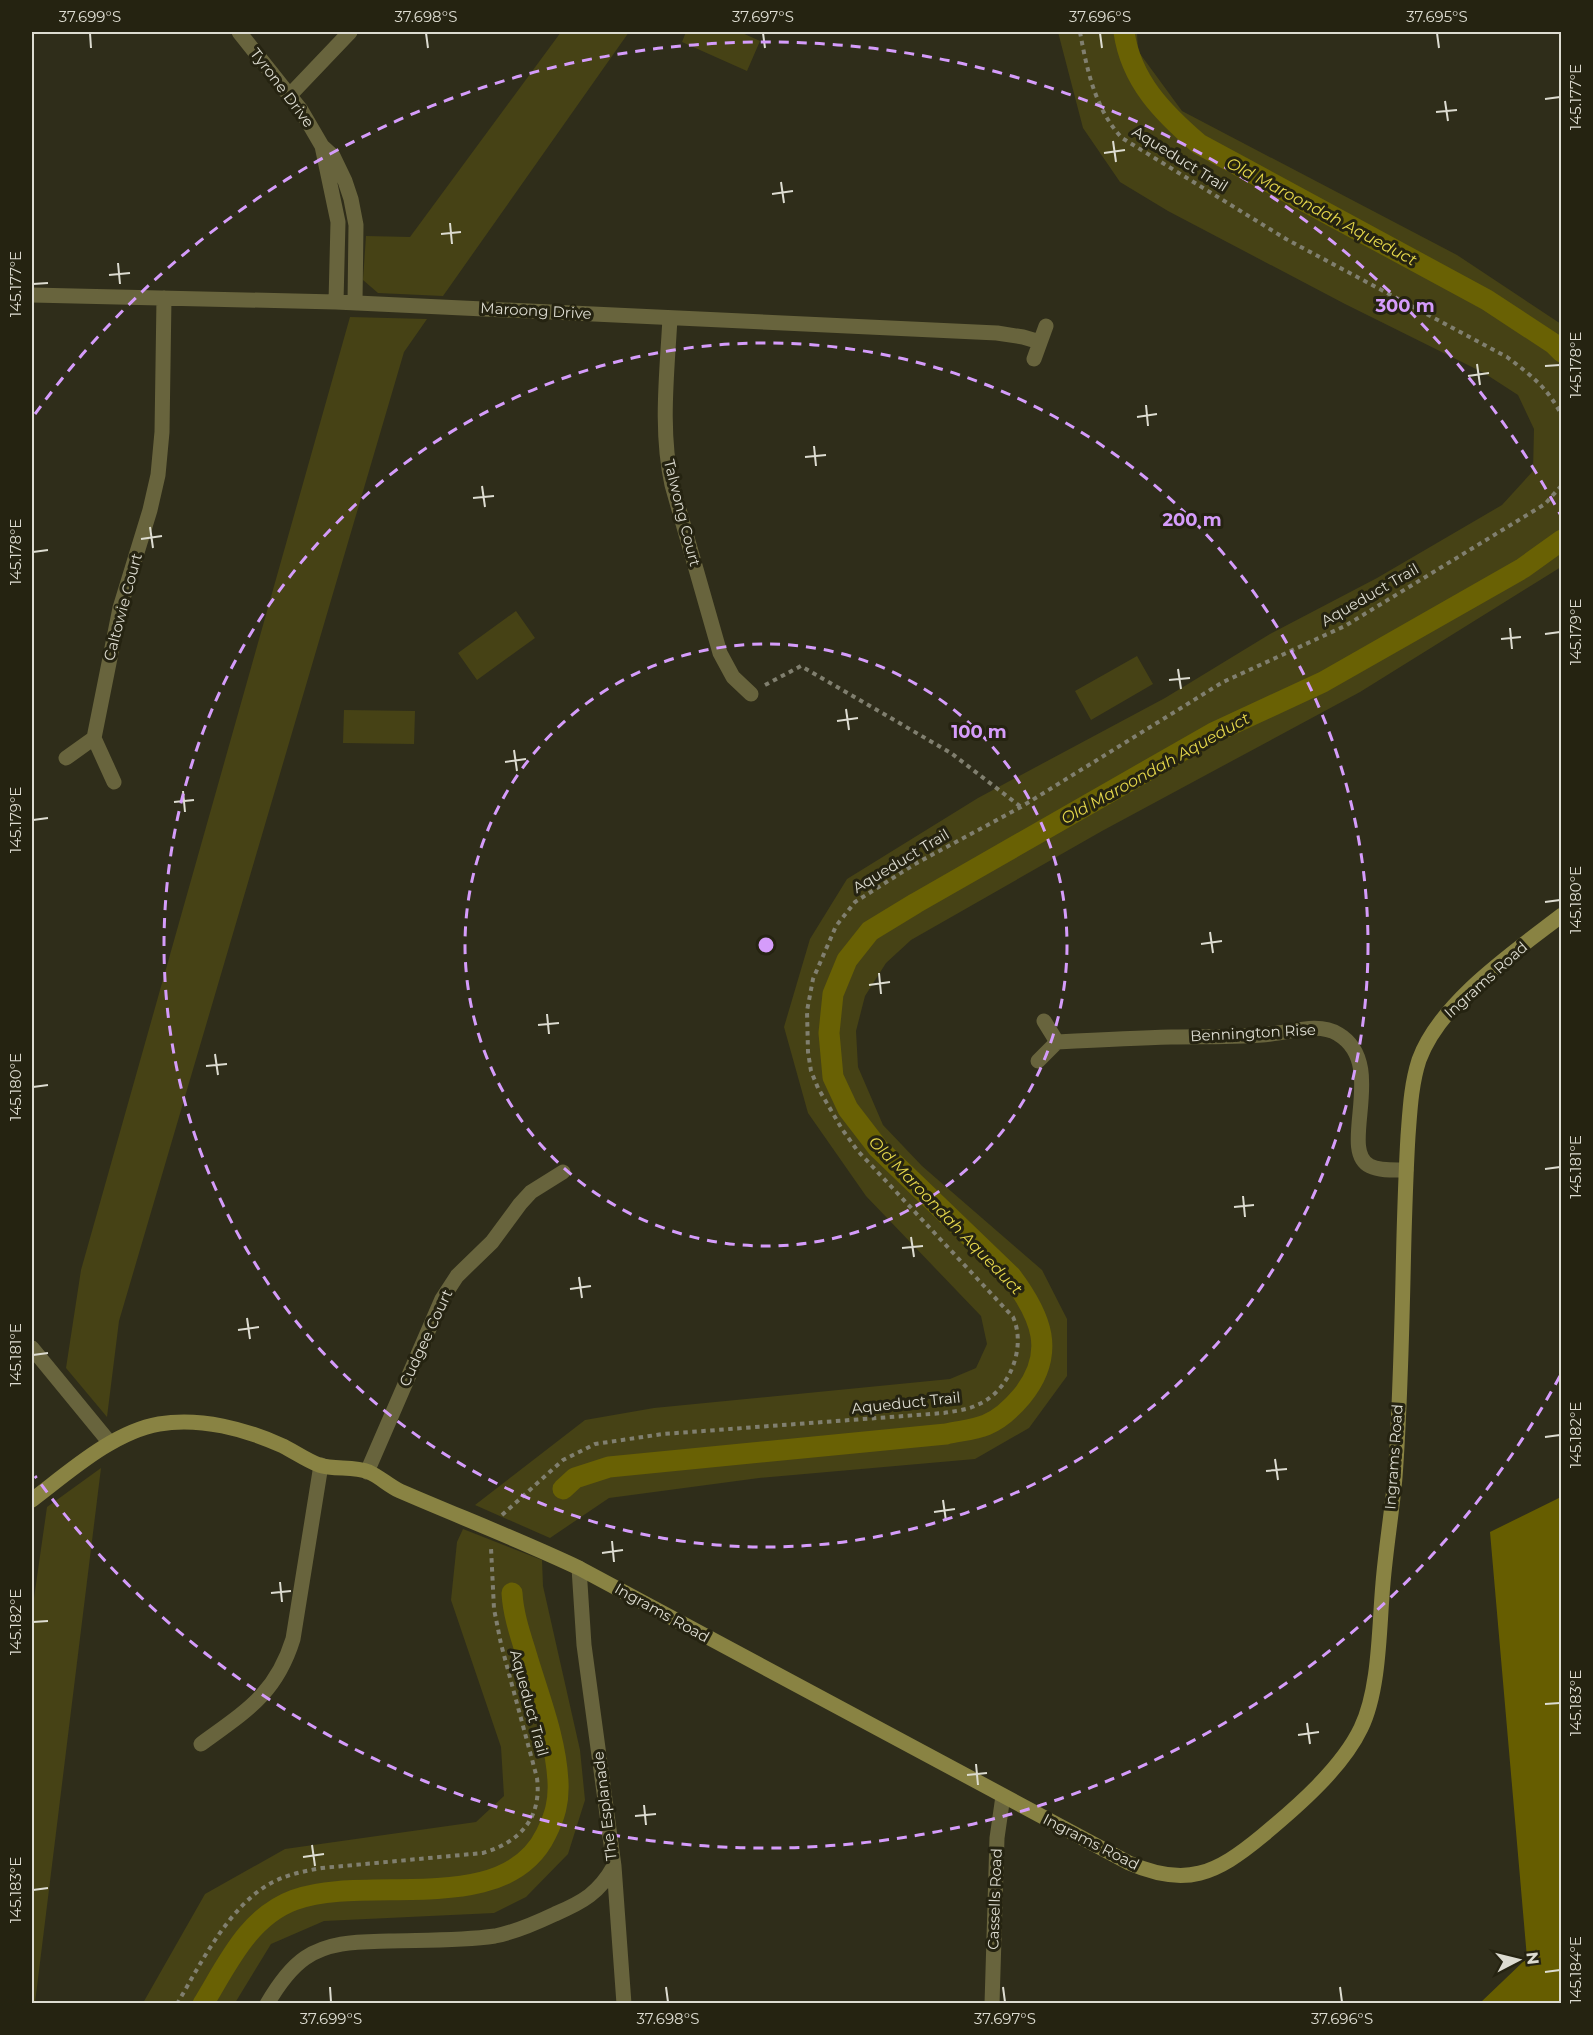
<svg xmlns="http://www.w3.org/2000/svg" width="1593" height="2035" font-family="Montserrat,sans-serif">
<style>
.green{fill:#464215}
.forest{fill:#665d00}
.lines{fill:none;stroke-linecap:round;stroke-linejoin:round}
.canal{stroke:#696104;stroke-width:21}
.path{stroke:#807f6f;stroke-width:4;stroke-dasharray:4.5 4.5;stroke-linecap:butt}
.street{stroke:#68643d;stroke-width:15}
.secondary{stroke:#898343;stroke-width:15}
.ticks{fill:none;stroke:#dddcd1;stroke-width:2}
.ring{fill:none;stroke:#d59cfb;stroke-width:3;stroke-dasharray:10 8}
.labels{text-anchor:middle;stroke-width:6;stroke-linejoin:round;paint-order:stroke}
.street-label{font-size:15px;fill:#dddcd1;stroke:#252311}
.water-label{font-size:16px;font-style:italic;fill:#e5d74b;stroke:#252311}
.centre{fill:#d59cfb;stroke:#252311;stroke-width:3}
.ring-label{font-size:18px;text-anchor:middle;font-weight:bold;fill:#d59cfb;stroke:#252311;stroke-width:6;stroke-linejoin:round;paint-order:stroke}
.neatline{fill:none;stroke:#dddcd1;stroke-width:2}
.ticks-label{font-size:15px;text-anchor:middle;fill:#dddcd1}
</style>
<rect width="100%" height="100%" fill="#2f2d1a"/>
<!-- green -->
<path class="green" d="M561,32H629L443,296L378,293L363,280L366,236L410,237Z
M686,32H740L760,41L747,71L682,42Z
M1058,32H1137L1138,51L1182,111L1457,255L1561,324V567L1360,692L1102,831L911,940L886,963L865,996L856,1031L858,1067L883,1125L922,1166L1042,1270L1067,1319V1376L1029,1428L975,1459L759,1478L609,1498L550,1538L475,1505L585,1420L654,1408L950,1379L976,1368L987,1344L981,1316L866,1196L808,1113L784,1027L810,939L847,879L978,798L1165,698L1270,634L1377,578L1502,505L1533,471L1534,429L1518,395L1484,373L1345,304L1168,211L1120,182L1083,128Z
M350,317L427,319L404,352L119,1321L107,1417L66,1368L81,1270Z
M516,611L535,638L477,680L458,653Z
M1137,656L1153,684L1091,720L1075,691Z
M344,710L415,711L414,744L343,743Z
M101,1468L35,2003H32V1612L47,1507Z
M463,1529L542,1560L543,1586L580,1750L585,1800L568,1854L526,1897L494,1913L324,1921L271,1944L235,2003H143L205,1894L285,1849L476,1822L504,1796L501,1747L451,1600L457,1542Z"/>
<!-- forest -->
<path class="forest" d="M1561,1497V2003H1480L1527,1958L1490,1532Z"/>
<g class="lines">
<!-- canal -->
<path class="canal" d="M1124,32C1131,81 1163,113 1199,144L1487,300L1554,344L1562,352
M563,1489L575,1478L609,1467L946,1434C958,1431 974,1430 986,1425C1001,1419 1012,1408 1022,1396C1057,1353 1041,1316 1011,1276L878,1148L848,1109L833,1077L829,1033L833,994L847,960L870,931L916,903L1213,733L1323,682L1523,568L1562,540
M203,2004C227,1965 248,1917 294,1900C367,1873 505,1919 546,1834C555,1816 559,1802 558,1782C556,1737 537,1692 525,1650C519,1631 513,1612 512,1593"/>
<!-- path -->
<path class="path" d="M1080,32C1087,70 1095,109 1122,138L1286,239L1507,357C1532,376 1548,388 1562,416
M765,685L801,666L951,753L1021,807
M502,1515L563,1460L595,1444L663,1434L944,1413C955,1411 967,1410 977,1405C1009,1392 1027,1348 1013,1317L857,1150L842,1129L818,1088L811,1071L808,1052L807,1011L813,979L836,926L855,902L915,864L1021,807L1223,682L1345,626L1545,504L1562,485
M177,2004C201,1963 230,1904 273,1882C289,1874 305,1871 322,1868L483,1853C520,1842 542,1818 537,1778L501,1644L494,1609L491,1548"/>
<!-- street -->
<path class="street" d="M239,32L301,110L322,146L333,156L345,181L351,199L356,225L355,303
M289,96L350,32
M322,146L338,222L336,302
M32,295L336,302L997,333L1023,337L1040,342
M670,318C667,374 660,430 672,485L720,653L733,677L751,694
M1034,359L1046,326
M94,738L120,608L150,510L158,475L162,432L164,298
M66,758L94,738L114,782
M1057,1042C1095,1040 1133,1038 1171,1037C1204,1036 1238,1038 1271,1034C1292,1032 1319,1022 1338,1034C1389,1064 1337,1150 1370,1166C1380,1171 1395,1170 1406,1170
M1038,1061L1057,1042L1044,1021
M32,1348L110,1443
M367,1472L442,1299L457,1276L492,1242L520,1204L531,1192L563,1172
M579,1568L584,1645L614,1866L624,2004
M201,1744C246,1711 276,1694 293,1639L321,1465
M267,2004C277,1987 289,1969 305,1958C330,1941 360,1942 389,1941C424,1940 460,1941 495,1936C516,1932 536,1923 555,1914C583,1902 599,1893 614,1866
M992,2004L997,1838L1003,1796"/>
<!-- secondary -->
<path class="secondary" d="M32,1500C69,1472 113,1432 159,1424C200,1417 246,1429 283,1446C295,1452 306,1460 319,1465C335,1470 353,1466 369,1472C380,1477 389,1486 400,1491C460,1517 520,1540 579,1568L1129,1863C1186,1888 1216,1874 1262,1836C1297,1807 1342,1768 1361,1728C1380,1689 1379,1626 1383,1583C1386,1547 1392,1512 1395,1477C1401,1397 1402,1316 1404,1236C1405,1202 1406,1169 1408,1136C1410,1110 1411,1085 1419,1060C1440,1002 1514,952 1562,915"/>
</g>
<!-- ticks -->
<path class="ticks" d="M90,33L91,48M426,33L428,48M763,33L765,48M1100,33L1102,48M1437,33L1439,48M1545,99L1560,97M1445,101L1448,121M1436,112L1457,110M1113,141L1116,162M1104,153L1125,150M781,182L784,203M772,194L793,191M450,223L452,244M441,234L461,232M118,263L120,284M109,275L130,273M33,284L48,283M1477,364L1480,385M1545,366L1560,365M1468,376L1489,373M1146,405L1148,426M1137,417L1157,414M814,446L816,466M805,457L826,455M482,486L485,507M473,498L494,496M150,527L153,548M141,539L162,536M33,552L48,550M1510,628L1512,649M1545,634L1560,632M1501,639L1521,637M1178,669L1181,689M1169,680L1190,678M846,709L849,730M837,721L858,718M514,750L517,771M505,762L526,759M183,791L185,812M174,802L194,800M33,820L48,818M1545,902L1560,900M1210,932L1213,953M1201,944L1222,941M879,973L881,994M869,985L890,982M547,1014L549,1034M538,1025L559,1023M215,1054L218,1075M206,1066L227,1064M33,1087L48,1085M1545,1169L1560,1167M1243,1196L1245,1217M1234,1207L1254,1205M911,1237L914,1257M902,1248L923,1246M579,1277L582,1298M570,1289L591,1286M247,1318L250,1339M238,1330L259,1327M33,1355L48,1353M1545,1437L1560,1435M1275,1459L1278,1480M1266,1471L1287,1469M943,1500L946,1521M934,1512L955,1509M612,1541L614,1562M602,1553L623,1550M280,1582L282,1602M271,1593L291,1591M33,1622L48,1621M1545,1704L1560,1703M1307,1723L1310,1744M1298,1735L1319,1732M976,1764L978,1785M967,1775L987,1773M644,1805L646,1825M635,1816L656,1814M312,1845L315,1866M303,1857L324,1854M33,1890L48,1888M1545,1972L1560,1970M330,1987L331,2002M666,1987L668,2002M1003,1987L1005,2002M1340,1987L1342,2002"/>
<!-- distance rings -->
<g class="ring">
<circle cx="766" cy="945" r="301"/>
<circle cx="766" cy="945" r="602"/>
<path d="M1560 1376A904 904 0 0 1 35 1476M35 414A904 904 0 0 1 1560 514"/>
</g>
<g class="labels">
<!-- street labels -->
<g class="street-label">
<text transform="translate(282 88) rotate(53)" y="5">Tyrone Drive</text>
<text transform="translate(1180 159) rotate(32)" y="5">Aqueduct Trail</text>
<text transform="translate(536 311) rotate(3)" y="5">Maroong Drive</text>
<text transform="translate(682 513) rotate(76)" y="5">Talwong Court</text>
<text transform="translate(1370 595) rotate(-30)" y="5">Aqueduct Trail</text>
<text transform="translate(123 607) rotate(-75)" y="5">Caltowie Court</text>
<text transform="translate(901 861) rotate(-31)" y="5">Aqueduct Trail</text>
<text transform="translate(1486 980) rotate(-42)" y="5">Ingrams Road</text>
<text transform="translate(1253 1033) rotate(-3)" y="5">Bennington Rise</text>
<text transform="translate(426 1338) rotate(-65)" y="5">Cudgee Court</text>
<text transform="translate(906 1403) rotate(-6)" y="5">Aqueduct Trail</text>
<text transform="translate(1394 1457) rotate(-86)" y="5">Ingrams Road</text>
<text transform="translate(662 1613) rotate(29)" y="5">Ingrams Road</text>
<text transform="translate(529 1703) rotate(75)" y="5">Aqueduct Trail</text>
<text transform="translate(605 1806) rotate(-97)" y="5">The Esplanade</text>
<text transform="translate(1091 1842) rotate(27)" y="5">Ingrams Road</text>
<text transform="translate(995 1899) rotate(-88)" y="5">Cassells Road</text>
</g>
<!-- water labels -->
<g class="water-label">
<text transform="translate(1322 211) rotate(28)" y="6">Old Maroondah Aqueduct</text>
<text transform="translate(1155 768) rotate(-29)" y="6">Old Maroondah Aqueduct</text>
<text transform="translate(946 1215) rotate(46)" y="6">Old Maroondah Aqueduct</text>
</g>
</g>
<circle cx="766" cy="945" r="9" class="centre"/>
<g class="ring-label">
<text x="1405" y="312">300 m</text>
<text x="1192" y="526">200 m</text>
<text x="979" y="738">100 m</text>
</g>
<!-- border -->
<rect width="1593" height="2035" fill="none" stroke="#252311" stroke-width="66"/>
<!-- north arrow -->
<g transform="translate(1518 1960) rotate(83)" stroke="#252311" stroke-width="4.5" paint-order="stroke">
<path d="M0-4.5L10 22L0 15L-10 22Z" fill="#dddcd1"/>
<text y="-9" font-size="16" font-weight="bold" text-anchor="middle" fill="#dddcd1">N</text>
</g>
<rect x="33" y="33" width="1527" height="1969" class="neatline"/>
<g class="ticks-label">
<text x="90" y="22">37.699°S</text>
<text x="426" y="22">37.698°S</text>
<text x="763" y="22">37.697°S</text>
<text x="1100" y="22">37.696°S</text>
<text x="1437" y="22">37.695°S</text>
<text transform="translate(1576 97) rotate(-90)" y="5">145.177°E</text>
<text transform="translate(16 284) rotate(-90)" y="5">145.177°E</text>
<text transform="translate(1576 365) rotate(-90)" y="5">145.178°E</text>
<text transform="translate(16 552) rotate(-90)" y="5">145.178°E</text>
<text transform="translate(1576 632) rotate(-90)" y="5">145.179°E</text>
<text transform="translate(16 820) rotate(-90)" y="5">145.179°E</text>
<text transform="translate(1576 900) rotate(-90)" y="5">145.180°E</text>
<text transform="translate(16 1087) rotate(-90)" y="5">145.180°E</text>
<text transform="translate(1576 1167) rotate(-90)" y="5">145.181°E</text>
<text transform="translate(16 1355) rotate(-90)" y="5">145.181°E</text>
<text transform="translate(1576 1435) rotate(-90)" y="5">145.182°E</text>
<text transform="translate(16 1622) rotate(-90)" y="5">145.182°E</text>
<text transform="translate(1576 1703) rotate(-90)" y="5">145.183°E</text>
<text transform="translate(16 1890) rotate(-90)" y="5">145.183°E</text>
<text transform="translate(1576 1970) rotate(-90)" y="5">145.184°E</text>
<text x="331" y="2024">37.699°S</text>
<text x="668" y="2024">37.698°S</text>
<text x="1005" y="2024">37.697°S</text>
<text x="1342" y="2024">37.696°S</text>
</g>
</svg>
